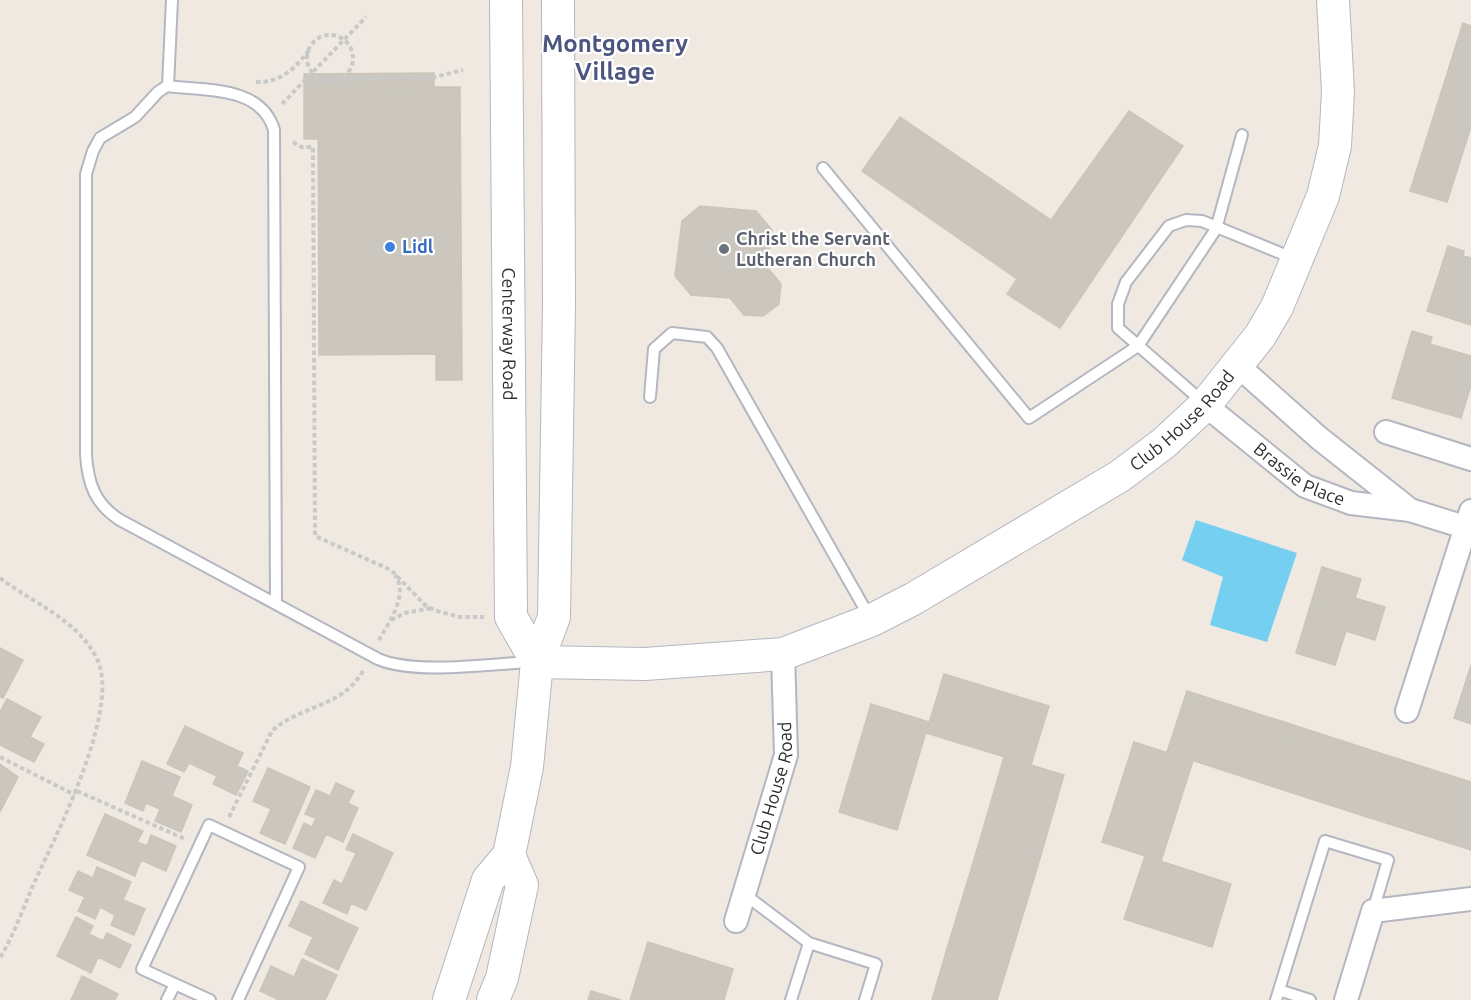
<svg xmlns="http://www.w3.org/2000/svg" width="1471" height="1000" font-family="Ubuntu,sans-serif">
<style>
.water{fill:#75cff0}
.building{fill:#cbc7bf;stroke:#cbc5ba;stroke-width:1.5}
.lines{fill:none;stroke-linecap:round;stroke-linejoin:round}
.lane-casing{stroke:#b4b7c1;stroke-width:14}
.street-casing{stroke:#b4b7c1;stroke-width:26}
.secondary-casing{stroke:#b4b7c1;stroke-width:34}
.path{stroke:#c9c9c9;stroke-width:4;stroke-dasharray:4.5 3;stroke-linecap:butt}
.lane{stroke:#fff;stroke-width:10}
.street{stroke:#fff;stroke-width:22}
.secondary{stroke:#fff;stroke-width:32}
.shop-dot{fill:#3f7fe0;stroke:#fff;stroke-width:2}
.worship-dot{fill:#6b7280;stroke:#fff;stroke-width:2}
.labels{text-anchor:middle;stroke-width:4.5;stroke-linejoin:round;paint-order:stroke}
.worship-label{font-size:18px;font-weight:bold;fill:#5b616d;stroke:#fff;text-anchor:start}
.shop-label{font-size:18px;font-weight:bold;fill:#366cbe;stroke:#fff;text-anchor:start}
.street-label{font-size:18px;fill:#2e2e2e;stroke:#fff}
.district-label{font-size:24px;font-weight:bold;fill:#4d5680;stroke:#fff}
</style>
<rect width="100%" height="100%" fill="#efe9e1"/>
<!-- water -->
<path class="water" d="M1196,520L1297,553L1267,642L1210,625L1223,577L1182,560Z"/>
<!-- building -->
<path class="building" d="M1463,23L1471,26V127L1447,202L1410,191Z
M434,73V87L318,88V139H304V74Z
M434,87H460L462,380H436V354L319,355L318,88Z
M1129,111L1183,146L1060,328L1007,294L1017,279L862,171L900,117L1051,220Z
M700,206L756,211L772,230L767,267L781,284L779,304L763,316L744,315L730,298L691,295L675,276L682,221Z
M1448,246L1464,251L1463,256L1471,258V325L1427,311Z
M1412,331L1432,337L1430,344L1471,356V385L1461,418L1392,398Z
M1322,567L1361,579L1355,598L1385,607L1375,640L1346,631L1335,665L1296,653Z
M0,648L23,660L3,698L0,697Z
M1471,665V724L1454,718Z
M944,674L1049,706L1031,765L926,733Z
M1187,691L1284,722L1265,784L1167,752Z
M7,699L41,717L30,737L44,744L34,762L0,745V712Z
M871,704L929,722L897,830L839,812Z
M1284,722L1383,754L1364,816L1265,784Z
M185,726L243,753L237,766L248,771L236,795L213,784L217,776L189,763L184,772L167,764Z
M1134,742L1193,761L1161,861L1102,842Z
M1383,754L1471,782V850L1364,816Z
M1004,757L1064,775L1036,872L976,853Z
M142,761L180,777L172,796L192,805L181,832L155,821L160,809L146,803L143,811L125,803Z
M0,764L18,777L0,812Z
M268,768L310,787L285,844L260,833L271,809L253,801Z
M336,783L354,791L348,803L358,808L343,842L326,834L315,858L293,848L304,823L312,827L316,818L305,814L316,790L330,796Z
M105,814L143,831L137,842L147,846L151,835L176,846L166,871L141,860L135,876L87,855Z
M353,834L393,853L366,910L351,903L347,914L323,903L334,880L342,884L356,853L346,849Z
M976,853L1036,872L1009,961L949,942Z
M1145,856L1231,884L1212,947L1124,919Z
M97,867L131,882L123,900L145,909L134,935L111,925L115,915L100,907L95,919L78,911L85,897L69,890L78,871L93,878Z
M301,901L358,928L338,970L305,954L313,937L289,926Z
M76,917L93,926L89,934L103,941L107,933L131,945L120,968L98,957L91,973L57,956Z
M648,942L733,969L724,1000H630Z
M949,942L1009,961L997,1000H932Z
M302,959L337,975L325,1000H279L260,991L271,966L294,977Z
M82,976L118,994L115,1000H71Z
M591,991L621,1000H588Z"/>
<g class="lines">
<!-- lane casing -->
<g class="lane-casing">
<path id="lane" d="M168,86L172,0
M823,168L1029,418L1138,346L1216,229L1242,135
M650,397L654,349L672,333L707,337L717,348L870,618
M1203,402L1118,328V304L1126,282L1169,226L1186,220L1202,221L1295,259
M276,604L274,130C261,85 204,91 167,86L158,92L135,117L100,138L93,151L86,174V455C88,484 95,504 120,520L378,659C415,675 489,664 531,662
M744,894L809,943L791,1000
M809,943L876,964L865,1000
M1279,990L1310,1000
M167,1000L175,984
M210,1000L142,969L209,825L299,867L238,1000
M1276,1000L1325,841L1388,860L1373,911"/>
</g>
<!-- street casing -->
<g class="street-casing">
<g id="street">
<path d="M1236,364L1319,438L1410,510"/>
<path id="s1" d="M1205,405L1305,486L1351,503L1410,510L1471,529"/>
<path d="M1386,432L1471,459"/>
<path d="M1407,711L1471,511"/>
<path id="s2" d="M736,921L786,755L783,654"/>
<path d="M1346,1000L1373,911L1471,899"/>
</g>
</g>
<!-- secondary casing -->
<g class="secondary-casing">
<g id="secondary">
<path id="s3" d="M506,0L511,617L537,662"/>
<path id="s4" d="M537,662L645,664L783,654L872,620L913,599L1120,476L1164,443L1205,405L1260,336L1277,307L1323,196L1335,146L1338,92L1333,0"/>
<path d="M449,1000L488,880L509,855L527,767L537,662L554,617L559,306L558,0"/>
<path d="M493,1000L502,978L522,885L509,855"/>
</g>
</g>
<!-- path -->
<path class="path" d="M307 58a23 23 0 1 1 46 0a23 23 0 1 1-46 0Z
M342,79L435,77L463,70
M256,82C280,83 296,68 309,50
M282,104L366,17
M293,142L301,147H313L315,536L391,570L425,605L434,610L459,617H484
M0,578C33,603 78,620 97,659C121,708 58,831 36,879C24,905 15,933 0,958
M391,620L405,613L432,608
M379,640C389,622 409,595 395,575
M0,757L75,795
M77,791L185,839
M229,817L272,731C300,705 342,708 363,671"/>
<!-- lane -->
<use href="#lane" class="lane"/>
<!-- street -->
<use href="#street" class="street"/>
<!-- secondary -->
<use href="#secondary" class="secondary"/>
</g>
<!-- markers -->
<circle class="shop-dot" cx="390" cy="247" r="6"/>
<circle class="worship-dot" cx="724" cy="249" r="6"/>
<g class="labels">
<!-- worship labels -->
<g class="worship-label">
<text x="736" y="245">Christ the Servant<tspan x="736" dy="21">Lutheran Church</tspan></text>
</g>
<!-- shop labels -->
<g class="shop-label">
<text x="402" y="253">Lidl</text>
</g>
<!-- street labels -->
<g class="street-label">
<text dy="6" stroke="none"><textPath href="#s3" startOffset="334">Centerway Road</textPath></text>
<text dy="6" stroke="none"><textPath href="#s4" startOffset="712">Club House Road</textPath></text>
<text dy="6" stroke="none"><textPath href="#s1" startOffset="118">Brassie Place</textPath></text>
<text dy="6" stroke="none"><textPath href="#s2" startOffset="138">Club House Road</textPath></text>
</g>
<!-- district labels -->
<g class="district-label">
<text x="615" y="52">Montgomery<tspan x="615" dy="28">Village</tspan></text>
</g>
</g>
</svg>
